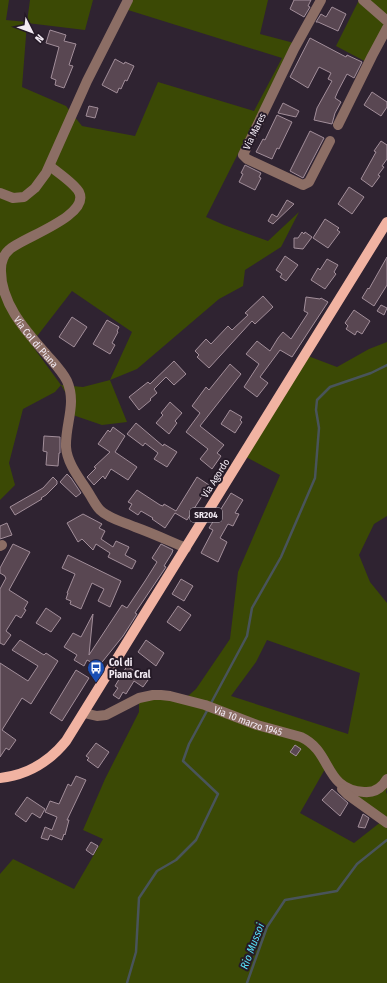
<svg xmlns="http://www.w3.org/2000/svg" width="387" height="983" font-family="'Fira Sans Condensed',sans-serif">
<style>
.green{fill:#3b4905;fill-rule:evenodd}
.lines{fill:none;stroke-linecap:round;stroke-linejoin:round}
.stream{stroke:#49545a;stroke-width:2.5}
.building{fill:#594752;stroke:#a28e9a}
.minor{stroke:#8c6e65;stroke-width:10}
.major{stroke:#f1b3a2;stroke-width:10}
.labels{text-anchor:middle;stroke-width:4;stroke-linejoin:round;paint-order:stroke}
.shield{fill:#251a27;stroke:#b4acb6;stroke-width:1}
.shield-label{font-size:9px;font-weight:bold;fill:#f2eaf3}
.street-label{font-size:10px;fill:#f2eaf3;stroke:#251a27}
.poi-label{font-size:10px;font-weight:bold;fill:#f2eaf3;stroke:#251a27;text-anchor:start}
.water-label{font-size:11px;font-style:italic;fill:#58e0f6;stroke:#251a27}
</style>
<rect width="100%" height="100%" fill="#2f2331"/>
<!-- green -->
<path class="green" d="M0,0H9L6,20L27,22L30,0H93L85,30L27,23L22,87L66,106L82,126L135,136L158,82L254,111L282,58L128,10L132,0H268L260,34L294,43L206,217L224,225L268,241L299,212L281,247L245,270L243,286L219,299L137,369L110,380L127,422L102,425L67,413V395L61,385L55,392L23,409L9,463L15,485L0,500ZM72,291L132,332L110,380L83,387L61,385L31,344Z
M359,0H387V32L370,64L336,46Z
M387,342V516L374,524L359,555L370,582L387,603V788L386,792L387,794V983H0V874L13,859L74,889L103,839L83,830L105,779L139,712V695L188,696L196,689L230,639L238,572L280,475L246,457L308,356L337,367L369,349ZM267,640L360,673L348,734L231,696L256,662ZM325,769L382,821L354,843L300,813Z"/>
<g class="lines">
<!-- stream -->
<path class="stream" d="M210,705L247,636L252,608L281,557L315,478L319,428L316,410L317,400L330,387L371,373L387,365
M127,983L136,952L139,898L157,871L176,860L196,840L218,794L183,761L189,744L208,709
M247,983L267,927L285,900L337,891L357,864L387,840"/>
</g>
<!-- building -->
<path class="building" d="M294,0H311L308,6L310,7L304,17L290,9Z
M332,7L346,14L338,31L318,22H316L321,14L326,17Z
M50,30L66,35L64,41L76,44L69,65L73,66L64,88L55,85L56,80L51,78L59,47L46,43Z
M310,38L346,57L347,55L362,62L354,78L347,74L338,91L335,98L341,102L335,113L332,124L314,120L317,108L332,81L328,79L331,73L319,67L308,88L290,77Z
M115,59L124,64L125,62L134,66L127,81L125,80L121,89L119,88L117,93L102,85Z
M372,92L387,102V107L381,116L364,105Z
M283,103L299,111L296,117L278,113Z
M89,106L98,108L95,118L86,116Z
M277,115L292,122L279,149L277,148L272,159L256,152L263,139L265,140Z
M310,131L324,138L303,178L290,171Z
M381,141L387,145V159L382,166L384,167L378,175L380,176L372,187L361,179L376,152L374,151Z
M245,165L261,173L259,177L261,178L255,190L239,182L243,174L241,173Z
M349,187L364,197L352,214L338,204Z
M287,200L294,204L273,224L268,221L272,214L277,217Z
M325,219L339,228L337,230L340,232L328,248L313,238Z
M302,232L304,234L305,232L312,237L303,249L294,248V238H298Z
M285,256L298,265L286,281L280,277L282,274L276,270Z
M387,257V285L374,306L362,298L368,288L369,289Z
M327,259L338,265L334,272L336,274L325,289L311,280L318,268L320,270Z
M263,296L273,307L255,324L252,321L209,368L197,357L199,355L195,351L206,339L211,344L228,326L232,330L248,315L245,313Z
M306,297L320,299L321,298L328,302L292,357L280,350L260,377L268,383L257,397L244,387L259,364L246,354L257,341L270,351L278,338L283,332L291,339L308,313L304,311Z
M381,305L387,308L384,315L377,311Z
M354,310L370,321L362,334L357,331L355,335L346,329L348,326L345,323Z
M72,317L87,327L74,347L59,337Z
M107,320L119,327L117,331L118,332L112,343L115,345L110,354L93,344Z
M174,361L186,374L174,385L166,377L154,389L157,393L150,399L151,400L139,410L129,397L148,382L150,384Z
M230,364L241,374L200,426L224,445L217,453L221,456L212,469L200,459L208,449L186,432L200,413L192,406L206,387L209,390Z
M170,402L182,413L175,421L177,423L169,434L156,423L163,415L161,413Z
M230,410L242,417L240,420L242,422L235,433L221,424Z
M136,423L163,446L164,444L177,452L167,467L154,459L158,453L145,443L143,446L127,434Z
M113,427L125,436L115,452L137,467L128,480L111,469L105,479L103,476L94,485L87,477L96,468L94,467L110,452L98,444L108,430L110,432Z
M44,436L60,437V453H59L58,466L46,465L47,452L43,451Z
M67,474L71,478L81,493L76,497L60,482Z
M53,477L57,481V484L46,495L41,498L42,499L15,515L10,507L43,488Z
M197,477L209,485L187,520L175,513L165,528L152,519L153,518L141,511L138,515L129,509L132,504L128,502L137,490L160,505L163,506L164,504L176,511Z
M231,493L243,500L235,513L239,514L233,526L228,524L220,538L227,542L218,562L201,553L213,530L209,528Z
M83,514L102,524L99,528L105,531L101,539L113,547L116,541L129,547L125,555L136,561L132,569L108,557L110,553L96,544L93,550L82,539L78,542L67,523Z
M7,523L12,535L0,539V526Z
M13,544L30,552L9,590L28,602L24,609L26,610L21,618L16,615L6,631L11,635L4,645L0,643V589L6,578L5,577V576L0,573V568Z
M161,544L173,550L172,553L164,566L166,567L135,613L137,614L123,636L99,666L87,660L84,666L74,660L77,655L64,647L73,633L81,637L93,614L89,655L122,605L127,608L145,581L157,562L152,558Z
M68,555L121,581L110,607L98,601L104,589L92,583L81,609L70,604L71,601L66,599L68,593H67L75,574L62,568Z
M181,579L193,586L184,601L172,594Z
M178,606L191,615L180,631L167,622Z
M46,608L61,618L51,632L36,623Z
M20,640L44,655L46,653L58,661L31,704L22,698L2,730L16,740L9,750L6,748L0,757V663L28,681L38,666L12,650Z
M146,640L164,653L156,666L138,652Z
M127,666L148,680L143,687L134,681L126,694L123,692L119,699L113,695L118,688L115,686Z
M76,670L89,678L62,721L50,713Z
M96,743L109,752L98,768L87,760L89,758L86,756Z
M295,745L301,749L296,756L290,752Z
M76,776L86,780L67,820H69L65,835L64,834L62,840L50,835L48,840L41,838L45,827L52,830L57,817L45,812L50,801L59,804L68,784L71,786Z
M332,789L348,803L340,816L322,800Z
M27,797L45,809L40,818L32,813L26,822L15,814Z
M363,814L369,818L365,828L358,827Z
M91,842L98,846L93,855L86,850Z"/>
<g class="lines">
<!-- minor -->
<g class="minor">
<path d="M321,0L294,49L243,155L247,159L303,185L309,182L330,141"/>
<path d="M363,0L387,21"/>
<path d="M338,125L372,56L387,28"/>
<path id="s1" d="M50,166C58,173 74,183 79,192C91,216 21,238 9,250C4,254 1,262 1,269C0,303 26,331 47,355C54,363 62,371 67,381C77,404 65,424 66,447C67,464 81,480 90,495C93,500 96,506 100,510C109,519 124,522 135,527C152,533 169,541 186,548"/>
<path d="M0,193L13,198L24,197L35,188L46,173L87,81L128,0"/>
<path d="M0,546L2,545"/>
<path id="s2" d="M84,713L97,716L106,715L139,698L153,695H161L170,696L205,705L257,725L301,737C333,752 323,789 364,792C375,793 382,788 387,779"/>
<path d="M342,789L348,795L387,823"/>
</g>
<!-- major -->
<path class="major" d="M0,778C28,775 49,762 66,741L387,222"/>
</g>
<!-- icons -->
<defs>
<g id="bus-pin" transform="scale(0.9)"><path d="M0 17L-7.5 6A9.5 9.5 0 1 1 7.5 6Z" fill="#1a4fb4" stroke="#251a27"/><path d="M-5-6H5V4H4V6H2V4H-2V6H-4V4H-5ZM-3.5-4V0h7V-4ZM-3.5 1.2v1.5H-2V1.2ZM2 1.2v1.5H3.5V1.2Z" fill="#fff"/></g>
</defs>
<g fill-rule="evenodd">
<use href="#bus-pin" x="96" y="668"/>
</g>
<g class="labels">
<!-- shield labels -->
<rect class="shield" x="190" y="508" width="32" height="14" rx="3"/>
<g class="shield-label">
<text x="206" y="518">SR204</text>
</g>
<!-- street labels -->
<g class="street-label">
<text transform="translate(254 131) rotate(-64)" y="4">Via Mares</text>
<text dy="4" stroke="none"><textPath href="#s1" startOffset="240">Via Col di Piana</textPath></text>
<text transform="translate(215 478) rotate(-58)" y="4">Via Agordo</text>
<text dy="4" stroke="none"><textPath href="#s2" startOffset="173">Via 10 marzo 1945</textPath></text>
</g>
<!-- poi labels -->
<g class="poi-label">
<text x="109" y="666">Col di<tspan x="109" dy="12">Piana Cral</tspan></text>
</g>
<!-- water labels -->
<g class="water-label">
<text transform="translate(252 946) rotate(-69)" y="4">Rio Mussoi</text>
</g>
</g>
<!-- north arrow -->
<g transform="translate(32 32) rotate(132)" stroke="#251a27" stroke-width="3" paint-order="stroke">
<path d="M0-3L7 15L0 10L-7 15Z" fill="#f2eaf3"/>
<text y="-6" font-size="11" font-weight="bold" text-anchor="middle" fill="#f2eaf3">N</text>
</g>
</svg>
